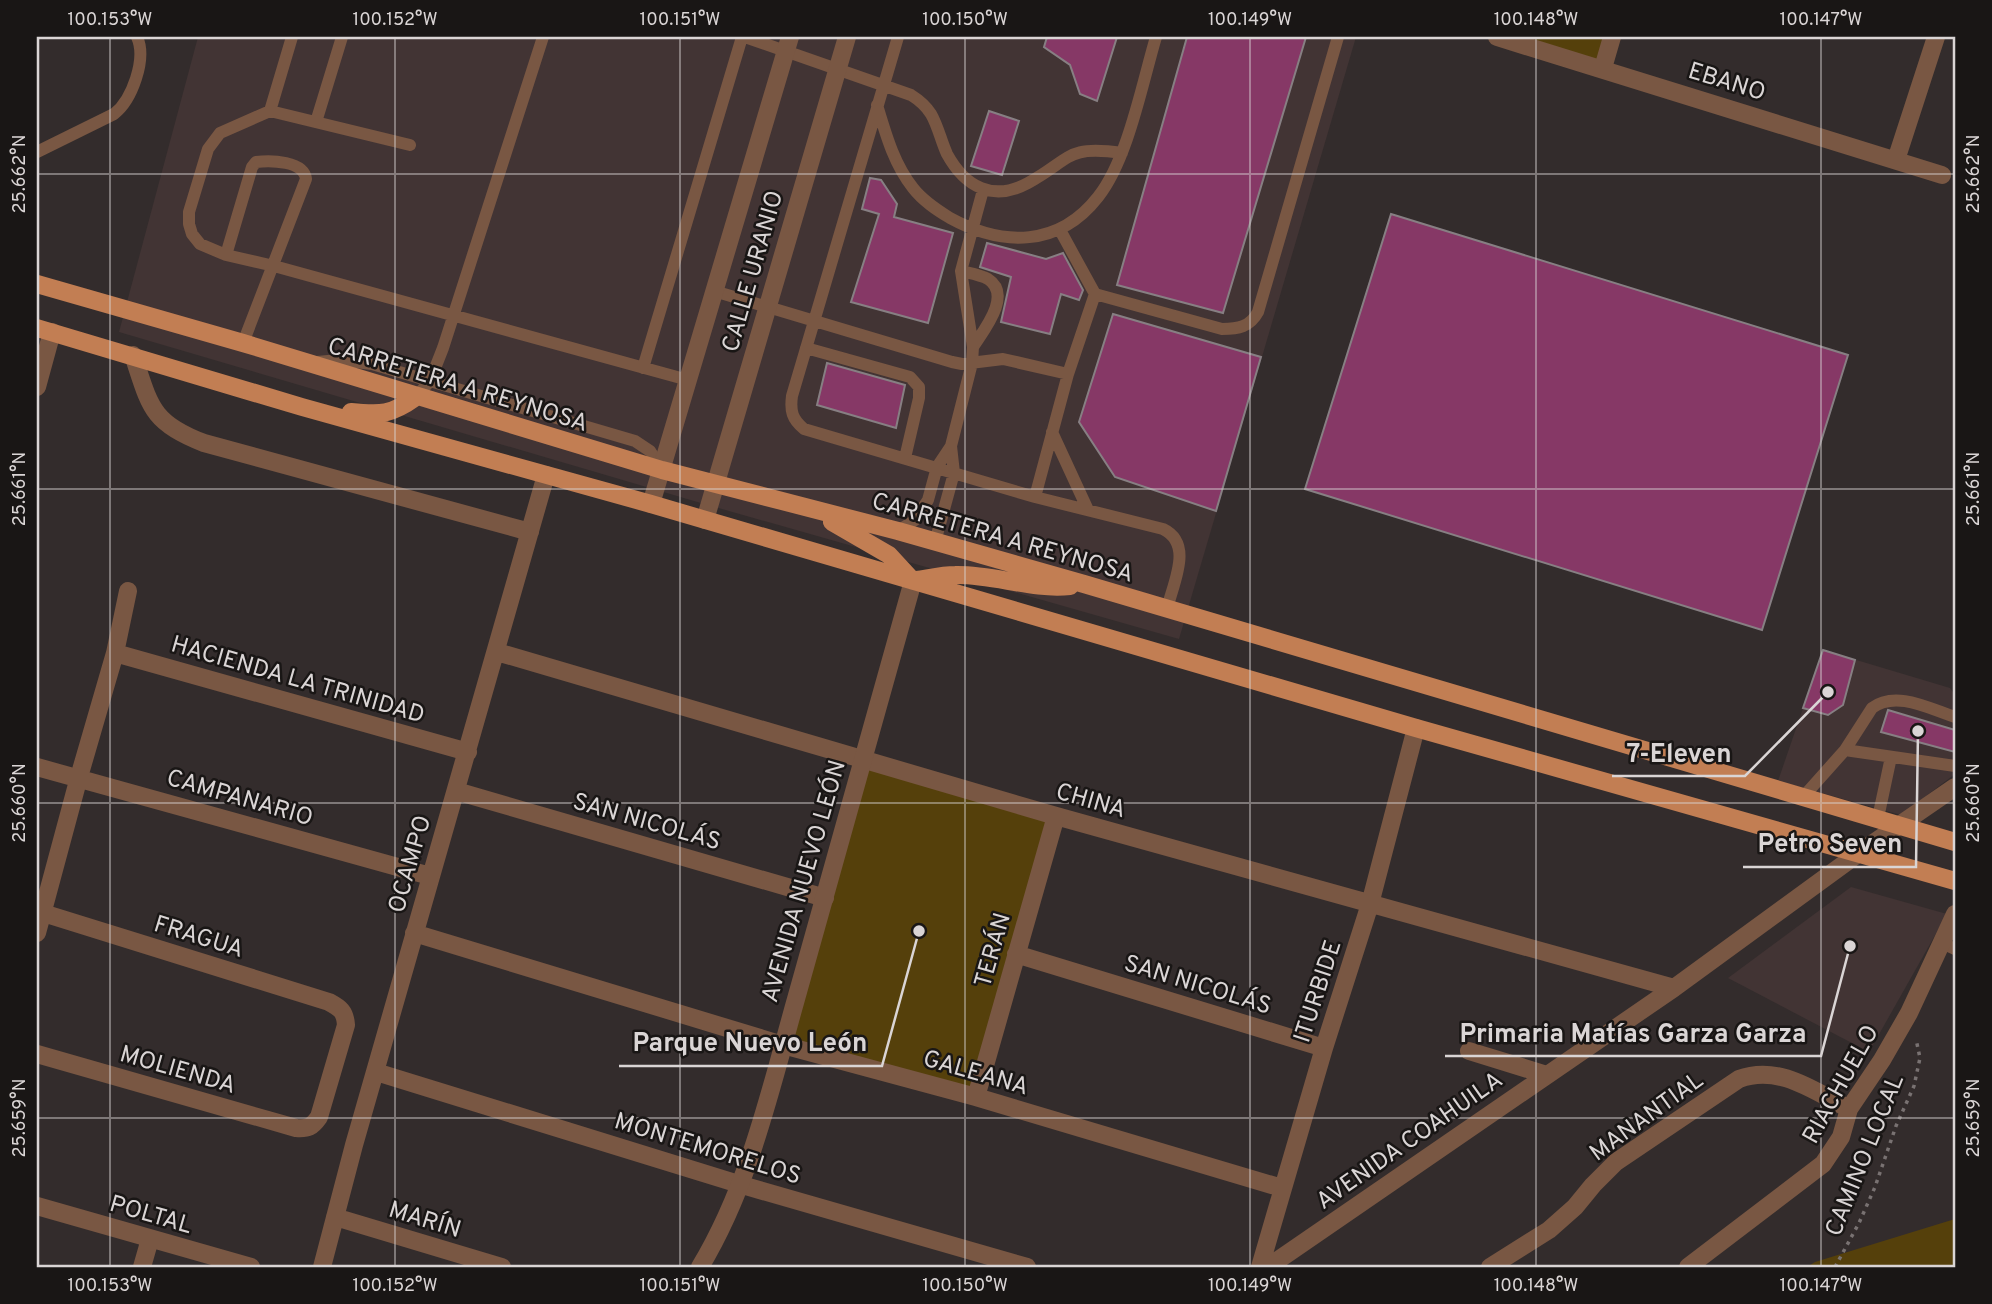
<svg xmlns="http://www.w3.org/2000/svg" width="1992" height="1304" font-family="Overpass,sans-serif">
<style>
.built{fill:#423434}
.green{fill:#55400b}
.building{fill:#863866;stroke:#877f83;stroke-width:2}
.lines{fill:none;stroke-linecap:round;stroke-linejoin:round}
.path{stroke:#797272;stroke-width:3.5;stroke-dasharray:3.5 5;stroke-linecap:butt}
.service{stroke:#795743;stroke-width:12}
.minor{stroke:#795743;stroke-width:18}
.tertiary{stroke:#795743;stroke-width:18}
.primary{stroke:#c27e53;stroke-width:18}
.ticks{fill:none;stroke:#dad5d5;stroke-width:2;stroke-opacity:0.45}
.labels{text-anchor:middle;stroke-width:5;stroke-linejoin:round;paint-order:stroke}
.street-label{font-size:24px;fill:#dad5d5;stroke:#191615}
.leader{fill:none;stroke:#dad5d5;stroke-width:2.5}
.callout-dot{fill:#dad5d5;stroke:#191615;stroke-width:2.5}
.callout-label{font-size:26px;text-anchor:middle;font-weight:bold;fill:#dad5d5;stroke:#191615;stroke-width:5;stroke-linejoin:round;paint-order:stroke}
.neatline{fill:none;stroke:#dad5d5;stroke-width:2.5}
.ticks-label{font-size:18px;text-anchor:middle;fill:#dad5d5}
</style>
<rect width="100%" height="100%" fill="#332c2c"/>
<!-- built -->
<path class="built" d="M198,37H1356L1179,639L694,501L119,332Z
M1823,650L1950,688L1955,695V774L1901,815L1778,781Z
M1851,887L1947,914L1869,1052L1728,978Z"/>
<!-- green -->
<path class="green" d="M1497,37H1612L1603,68Z
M863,758L1056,816L976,1097L783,1045Z
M1955,1219V1267H1807L1815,1262Z"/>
<!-- building -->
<path class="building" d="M1047,37H1117L1097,101L1080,94L1070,65L1044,47Z
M1187,37H1306L1223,313L1117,285Z
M989,111L1019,121L1002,175L971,166Z
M870,178L881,180L897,204L894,217L953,233L928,323L851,302L879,214L862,209Z
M1391,214L1848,355L1762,630L1305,489Z
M987,243L1046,259L1063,253L1083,290L1079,300L1061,294L1050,334L1001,322L1011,277L980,267Z
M1113,314L1261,357L1216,511L1115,477L1079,422Z
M827,363L905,385L896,428L817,405Z
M1823,650L1855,660L1843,705L1828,715L1803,708Z
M1888,710L1955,730V752L1881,732Z"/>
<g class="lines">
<!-- path -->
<path class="path" d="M1835,1267L1859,1223L1875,1187L1896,1126L1914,1086L1920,1058L1916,1039"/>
<!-- service -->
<path class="service" d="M745,37L911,95C919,100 926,106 931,114C938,126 941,141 947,154C965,187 993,202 1028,183C1072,159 1065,145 1122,153
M898,37L792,396C790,411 792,419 804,429L1035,497L1163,529C1194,544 1173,583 1167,609
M877,105C886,135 894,164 913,188C923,201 937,210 950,218C1003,247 1059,247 1098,197C1128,159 1142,84 1156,37
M270,111L292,37
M316,122L342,37
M37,152L114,114C132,100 147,59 137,37
M1060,230L1095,294L1222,329C1238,329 1250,327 1258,312L1338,37
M226,255L200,244L192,234L189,224V212L208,149L220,133L270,111L410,145
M961,271C969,273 981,275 988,279C1013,295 983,331 973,347
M714,291L952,362L962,364L1003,359L1068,374
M243,343L306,179C304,161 271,160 256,162L252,167L226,255L274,266L688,380
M806,348L910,377L919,387V398L905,458
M317,362L339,360L372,364L635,441L650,451L662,470
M643,368L742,37
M416,397L430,381L443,348L543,37
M1052,432L1088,510
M1035,497L1068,374L1095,294
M898,531L915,520L928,500L937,467L951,446L972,363L973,347L961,271L983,190
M935,542L954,473L951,446
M1845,750L1955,766
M1804,796L1845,750L1872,708C1896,690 1930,709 1955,717
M1878,818L1891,757
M1942,943L1955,949"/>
<!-- minor -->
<path class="minor" d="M1497,37L1942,175
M1603,68L1612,37
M1896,160L1936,37
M133,355C150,406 151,423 204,443L530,532
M37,387L52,332
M497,652L1056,816L1674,988
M115,653L468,752
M37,767L430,876
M456,791L825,898
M37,933L79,777L115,653L128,591
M414,933L783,1045L976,1097L1282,1188
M1016,954L1324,1048
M1469,1051L1547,1075
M37,1054L296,1128C308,1129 312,1127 319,1117L346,1025C345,1011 340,1008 329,1002L43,913
M376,1072L742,1185L1027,1267
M976,1097L1056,816
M37,1206L251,1267
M335,1217L502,1267
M142,1267L150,1239
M322,1267L354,1145L546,475
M1260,1267L1324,1048L1370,904L1416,728
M1268,1267L1674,988L1859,853
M1490,1267L1549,1230L1575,1207L1593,1185L1616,1162L1739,1079C1779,1064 1814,1091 1849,1109
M1688,1267L1823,1164L1841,1137L1849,1109L1882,1060L1909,1013L1955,914"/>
<!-- tertiary -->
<path class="tertiary" d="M651,504L790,37
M705,520L847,37
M1859,853L1955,787
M700,1267C749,1186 770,1091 796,999C836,860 873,720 913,581"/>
<!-- primary -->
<path class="primary" d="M37,284L243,343L662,470L898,531L1084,584L1955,842
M37,328L302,407L651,504L1416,728L1955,881
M351,412C381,415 391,415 416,397
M832,522L889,555L913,581
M917,580C930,578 943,575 955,575C994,574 1031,590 1070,586"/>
</g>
<!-- ticks -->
<path class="ticks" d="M110,37V1267M395,37V1267M680,37V1267M965,37V1267M1250,37V1267M1536,37V1267M1821,37V1267M37,174H1955M37,489H1955M37,803H1955M37,1118H1955"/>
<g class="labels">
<!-- street labels -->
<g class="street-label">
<text transform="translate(1727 81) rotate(17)" y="8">EBANO</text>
<text transform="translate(752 271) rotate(-74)" y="8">CALLE URANIO</text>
<text transform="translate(458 384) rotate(17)" y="8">CARRETERA A REYNOSA</text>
<text transform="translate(1003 537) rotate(16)" y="8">CARRETERA A REYNOSA</text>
<text transform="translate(298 679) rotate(16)" y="8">HACIENDA LA TRINIDAD</text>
<text transform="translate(240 797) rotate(16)" y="8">CAMPANARIO</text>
<text transform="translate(1091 800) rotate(16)" y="8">CHINA</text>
<text transform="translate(647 821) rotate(16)" y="8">SAN NICOLÁS</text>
<text transform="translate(409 864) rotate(-74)" y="8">OCAMPO</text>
<text transform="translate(803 881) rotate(-74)" y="8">AVENIDA NUEVO LEÓN</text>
<text transform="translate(199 936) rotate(17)" y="8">FRAGUA</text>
<text transform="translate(992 950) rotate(-74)" y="8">TERÁN</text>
<text transform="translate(1198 984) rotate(17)" y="8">SAN NICOLÁS</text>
<text transform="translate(1317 991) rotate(-72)" y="8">ITURBIDE</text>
<text transform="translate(178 1069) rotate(16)" y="8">MOLIENDA</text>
<text transform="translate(976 1072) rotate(16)" y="8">GALEANA</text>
<text transform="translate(1840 1084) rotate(-61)" y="8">RIACHUELO</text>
<text transform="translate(1646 1116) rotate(-36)" y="8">MANANTIAL</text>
<text transform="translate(1409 1140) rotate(-35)" y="8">AVENIDA COAHUILA</text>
<text transform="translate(708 1148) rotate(17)" y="8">MONTEMORELOS</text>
<text transform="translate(1864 1155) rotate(-68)" y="8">CAMINO LOCAL</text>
<text transform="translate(151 1214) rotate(16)" y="8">POLTAL</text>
<text transform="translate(425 1219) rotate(17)" y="8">MARÍN</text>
</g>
</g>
<!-- callouts -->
<path class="leader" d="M1828 692L1745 776H1612M1918 731L1916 867H1743M1850 946L1821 1056H1445M919 931L882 1066H619"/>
<g class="callout-dot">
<circle cx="1828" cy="692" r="7"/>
<circle cx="1918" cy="731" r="7"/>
<circle cx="1850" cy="946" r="7"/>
<circle cx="919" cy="931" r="7"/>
</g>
<g class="callout-label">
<text x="1679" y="762">7-Eleven</text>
<text x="1830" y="852">Petro Seven</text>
<text x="1633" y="1042">Primaria Matías Garza Garza</text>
<text x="750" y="1051">Parque Nuevo León</text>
</g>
<!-- border -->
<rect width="1992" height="1304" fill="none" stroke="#191615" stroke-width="77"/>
<rect x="38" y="38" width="1916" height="1228" class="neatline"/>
<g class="ticks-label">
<text x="110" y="25">100.153°W</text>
<text x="395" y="25">100.152°W</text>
<text x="680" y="25">100.151°W</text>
<text x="965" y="25">100.150°W</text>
<text x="1250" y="25">100.149°W</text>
<text x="1536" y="25">100.148°W</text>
<text x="1821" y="25">100.147°W</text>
<text transform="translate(19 174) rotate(-90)" y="6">25.662°N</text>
<text transform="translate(1973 174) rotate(-90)" y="6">25.662°N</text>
<text transform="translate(19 489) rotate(-90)" y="6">25.661°N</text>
<text transform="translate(1973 489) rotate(-90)" y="6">25.661°N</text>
<text transform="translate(19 803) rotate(-90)" y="6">25.660°N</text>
<text transform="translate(1973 803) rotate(-90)" y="6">25.660°N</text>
<text transform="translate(19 1118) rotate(-90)" y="6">25.659°N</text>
<text transform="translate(1973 1118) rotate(-90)" y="6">25.659°N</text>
<text x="110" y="1291">100.153°W</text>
<text x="395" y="1291">100.152°W</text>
<text x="680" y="1291">100.151°W</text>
<text x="965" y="1291">100.150°W</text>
<text x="1250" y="1291">100.149°W</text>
<text x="1536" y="1291">100.148°W</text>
<text x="1821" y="1291">100.147°W</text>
</g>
</svg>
